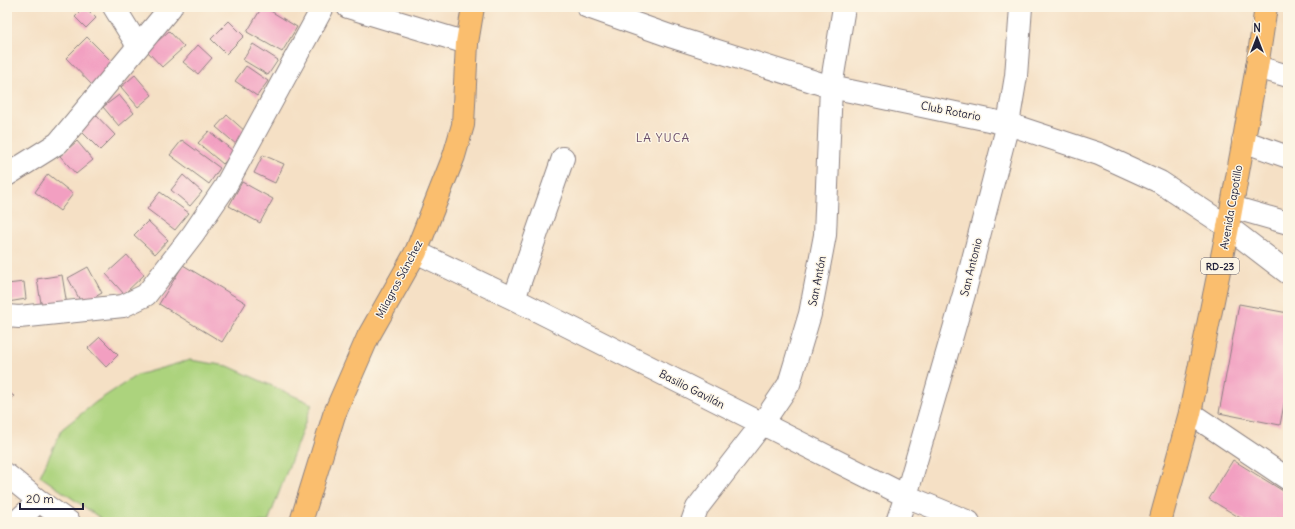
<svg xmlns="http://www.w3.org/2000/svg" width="1295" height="529" font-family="Delius,sans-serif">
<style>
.green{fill:#acd37d;stroke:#677a5c}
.building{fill:#f29fc1}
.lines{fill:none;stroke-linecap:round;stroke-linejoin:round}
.minor-casing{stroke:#8c8180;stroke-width:24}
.major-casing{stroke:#8c8180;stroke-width:24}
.minor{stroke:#fff;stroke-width:22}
.major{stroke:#fabe6e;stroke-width:22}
.labels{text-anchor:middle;stroke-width:3;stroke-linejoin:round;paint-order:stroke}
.shield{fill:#fcf5e5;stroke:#63616e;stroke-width:1}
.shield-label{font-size:10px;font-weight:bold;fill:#22223b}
.street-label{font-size:11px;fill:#22223b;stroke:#fcf5e5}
.neighbourhood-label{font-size:12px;letter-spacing:1px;fill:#6b4e6a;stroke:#fcf5e5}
</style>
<rect width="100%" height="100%" fill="#fcf5e5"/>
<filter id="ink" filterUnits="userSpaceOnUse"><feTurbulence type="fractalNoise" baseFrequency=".025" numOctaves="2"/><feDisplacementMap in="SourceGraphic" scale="8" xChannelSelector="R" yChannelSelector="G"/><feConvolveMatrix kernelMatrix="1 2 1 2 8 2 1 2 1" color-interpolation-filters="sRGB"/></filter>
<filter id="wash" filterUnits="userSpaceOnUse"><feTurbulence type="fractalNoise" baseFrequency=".012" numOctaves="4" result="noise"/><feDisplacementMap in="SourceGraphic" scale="16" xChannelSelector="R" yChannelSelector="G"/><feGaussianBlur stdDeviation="0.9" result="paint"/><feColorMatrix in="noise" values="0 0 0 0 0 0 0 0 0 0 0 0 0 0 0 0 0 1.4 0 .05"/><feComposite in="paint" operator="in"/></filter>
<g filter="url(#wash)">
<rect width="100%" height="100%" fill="#f5e0c5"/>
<!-- green -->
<path class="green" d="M190,360L228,366L312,404L268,522H106L40,476L62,429L96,402L137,375Z"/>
<g id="blocks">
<!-- building -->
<path class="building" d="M85,7L96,18L86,28L75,17Z
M262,7H264L297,27L282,52L247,32Z
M229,21L244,36L226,54L211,39Z
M169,31L184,47L162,67L147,51Z
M87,37L115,65L93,86L66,58Z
M253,44L278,60L268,75L243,60Z
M198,45L212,58L198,74L183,62Z
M246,66L268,81L257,96L235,81Z
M135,75L152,95L138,107L121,87Z
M119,95L134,113L119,126L103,107Z
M94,113L115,135L100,150L78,128Z
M227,115L247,133L237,145L216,127Z
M209,131L234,152L223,164L198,143Z
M182,140L220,168L209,184L170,155Z
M77,141L93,160L76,174L60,156Z
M263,155L284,164L275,183L254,173Z
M48,174L73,194L60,211L35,192Z
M183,175L202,192L190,206L171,190Z
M242,182L273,199L260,223L229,206Z
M160,192L189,213L175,230L147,209Z
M148,221L168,240L155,254L134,235Z
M127,255L144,275L124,294L106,274Z
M183,265L246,303L222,342L159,304Z
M88,267L102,293L82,304L68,278Z
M62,275L67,305L42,309L37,279Z
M24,282L26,299L8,302L7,284Z
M1239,304L1288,313V384L1280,425L1219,413Z
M100,337L118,355L106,367L88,348Z
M7,392L14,396L7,407Z
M1233,460L1288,494V522H1247L1209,499Z"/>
</g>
</g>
<g filter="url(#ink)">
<use href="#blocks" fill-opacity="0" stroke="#8c8180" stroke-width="1"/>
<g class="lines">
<!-- minor casing -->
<g class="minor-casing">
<path id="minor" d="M114,7L138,46
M348,7L467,43
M588,7L670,36L831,87L1008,124L1099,154L1160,182L1228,227L1288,273
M1257,67L1288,76
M1243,141L1288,157
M7,175L58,143L171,7
M1232,207L1288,223
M416,252L514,299L906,496L969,522
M514,299L563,158
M7,316L19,317L123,306L146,295L193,234L225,187L323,7
M1190,413L1288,479
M7,475L39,501L69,522
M16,522L39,501
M692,522L697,508L762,424L789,384L810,314L825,235L831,87L844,7
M897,522L906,496L964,294L1008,124L1016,76L1021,7"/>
</g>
<!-- major casing -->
<g class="major-casing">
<path id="major" d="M301,522L334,415L368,337L416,252L454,156L463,125L467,43L473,7
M1160,522L1190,413L1228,227L1257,67L1266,7"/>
</g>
<!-- minor -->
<use href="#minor" class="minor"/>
<!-- major -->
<use href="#major" class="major"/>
</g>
</g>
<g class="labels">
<!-- shield labels -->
<rect class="shield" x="1201" y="258" width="38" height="16" rx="3"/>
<g class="shield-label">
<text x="1220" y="270">RD-23</text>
</g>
<!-- street labels -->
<g class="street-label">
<text transform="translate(951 111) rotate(11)" y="4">Club Rotario</text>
<text transform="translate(1231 207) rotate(-80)" y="4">Avenida Capotillo</text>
<text transform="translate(971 267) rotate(-76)" y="4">San Antonio</text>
<text transform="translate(399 279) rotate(-62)" y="4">Milagros Sánchez</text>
<text transform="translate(817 281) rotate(-79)" y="4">San Antón</text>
<text transform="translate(692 389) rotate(27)" y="4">Basilio Gavilán</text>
</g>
<!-- neighbourhood labels -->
<g class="neighbourhood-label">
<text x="663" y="142">LA YUCA</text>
</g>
</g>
<!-- margin -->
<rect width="1295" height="529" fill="none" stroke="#fcf5e5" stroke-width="24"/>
<!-- north arrow -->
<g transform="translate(1257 38)" stroke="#fcf5e5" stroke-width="3" paint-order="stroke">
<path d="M0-3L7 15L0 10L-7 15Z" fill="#22223b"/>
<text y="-6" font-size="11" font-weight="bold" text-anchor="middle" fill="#22223b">N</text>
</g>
<!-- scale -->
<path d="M20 503v6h63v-6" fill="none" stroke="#22223b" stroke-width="2"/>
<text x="26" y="503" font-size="12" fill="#22223b" stroke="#fcf5e5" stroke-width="3" paint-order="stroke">20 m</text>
</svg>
